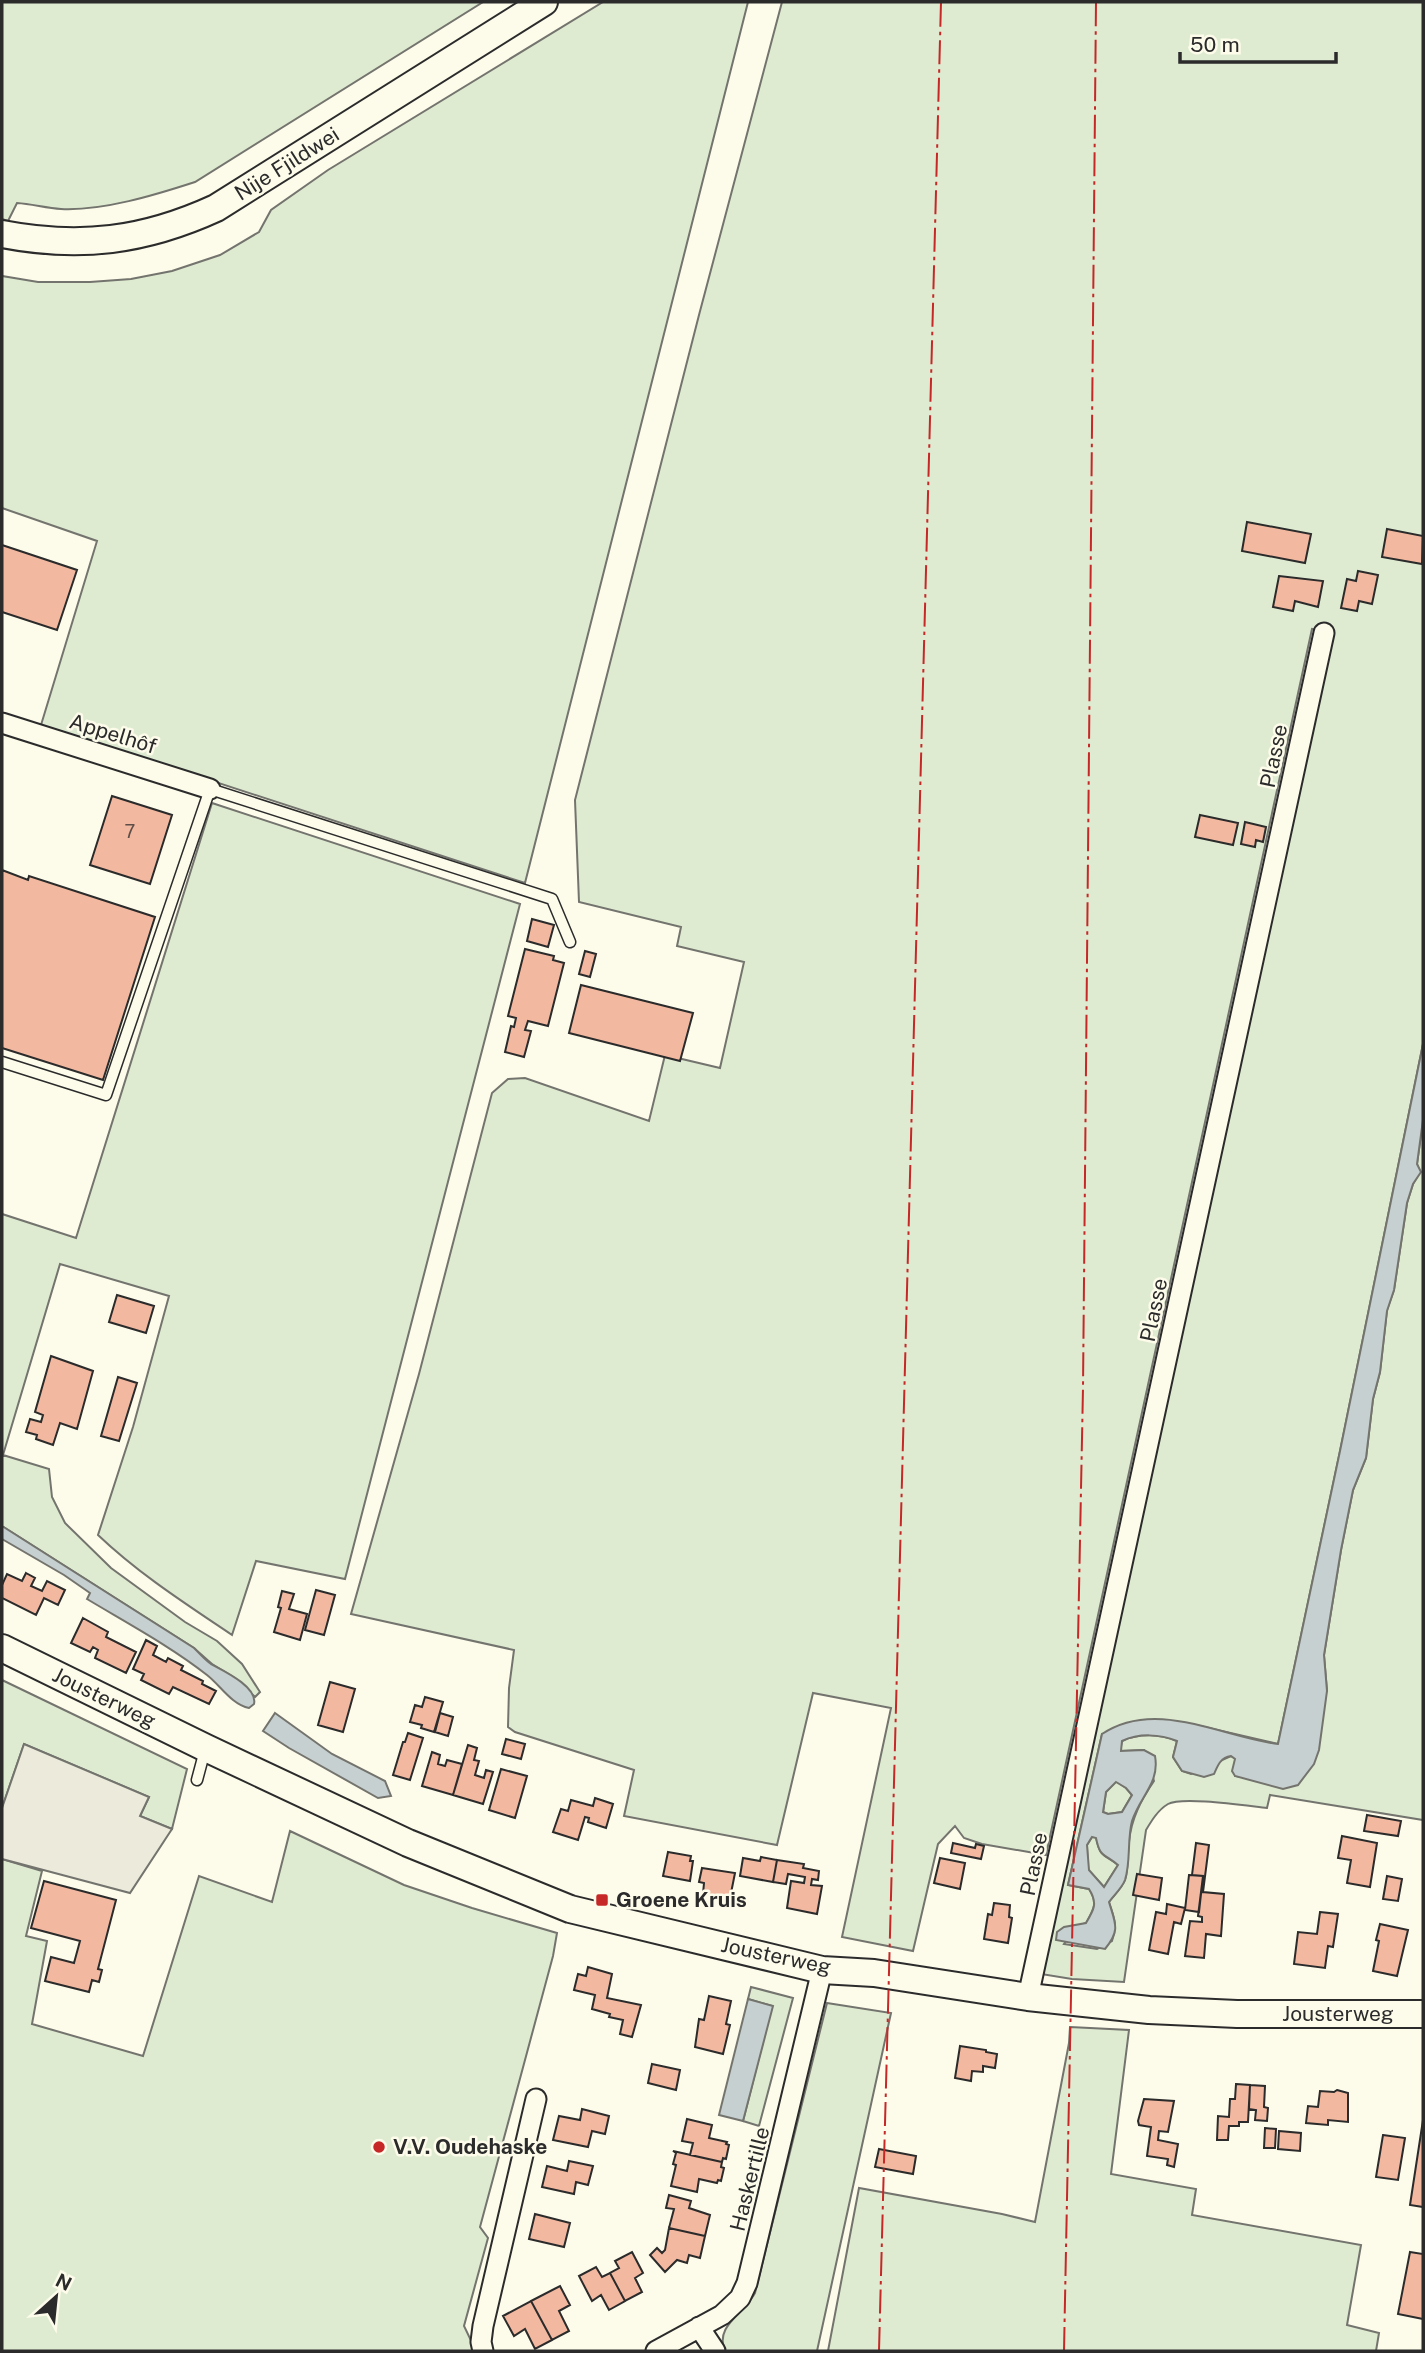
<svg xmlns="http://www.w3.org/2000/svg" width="1425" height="2353" font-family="'Public Sans',sans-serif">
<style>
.green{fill:#deebd1;stroke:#74746e;stroke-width:2}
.parking{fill:#eceadb;stroke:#74746e;stroke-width:2}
.water{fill:#c7d0d0;stroke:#74746e;stroke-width:2;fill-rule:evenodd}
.building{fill:#f2b8a0;stroke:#2b2b2b;stroke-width:2}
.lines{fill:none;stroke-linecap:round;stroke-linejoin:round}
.lane-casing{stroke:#2b2b2b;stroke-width:13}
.street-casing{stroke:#2b2b2b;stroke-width:23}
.secondary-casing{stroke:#2b2b2b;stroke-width:30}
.lane{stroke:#fdfbea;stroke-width:10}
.street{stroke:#fdfbea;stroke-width:19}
.secondary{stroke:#fdfbea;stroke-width:26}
.power{stroke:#c62828;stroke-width:2;stroke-dasharray:24 5 3.5 5;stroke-linecap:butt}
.poi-dot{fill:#c62828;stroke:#fdfbea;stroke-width:2.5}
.labels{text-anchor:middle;stroke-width:5;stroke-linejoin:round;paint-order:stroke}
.number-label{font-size:18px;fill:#5d4e48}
.street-label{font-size:21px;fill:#2b2b2b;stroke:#fdfbea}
.poi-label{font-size:21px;font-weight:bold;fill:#2b2b2b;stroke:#fdfbea;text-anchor:start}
</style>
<rect width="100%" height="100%" fill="#fdfbea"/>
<!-- green -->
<path class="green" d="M2,2H483L195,182C155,195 103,211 61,209C46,208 32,204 17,203L8,221L2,219Z
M603,2H748L525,883L41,725L97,541L2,508V276L38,282H90L131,279L172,271L220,255L259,232L271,210L328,170Z
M782,2H1423V1044L1340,1451L1278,1744L1196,1725L1102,1734L1068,1885L1089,1889C1098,1903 1094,1909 1086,1923L1077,1926L1064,1944L1097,1949L1112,1941C1118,1925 1114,1918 1109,1902C1114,1895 1122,1888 1125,1880C1129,1867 1127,1855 1129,1842C1131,1819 1141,1800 1154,1781L1144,1750L1120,1751L1122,1741C1139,1733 1160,1734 1177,1741L1173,1757L1182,1771L1191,1774L1231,1756L1235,1758V1776L1259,1780L1327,1691L1324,1655L1341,1550L1353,1490L1366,1458L1373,1399L1380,1372L1387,1310L1394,1290L1407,1203L1413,1184L1420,1172L1417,1164L1423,1120V1820L1270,1795L1267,1808C1248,1806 1182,1796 1168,1804C1158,1810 1152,1820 1146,1830L1124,1982L1072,1979L1041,1974L1331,632L1312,629L1046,1855L982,1844L964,1838L955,1826L938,1844L913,1951L842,1937L891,1708L813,1693L777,1845L624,1816L634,1770L515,1732L508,1727L509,1688L514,1650L351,1614L419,1374L492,1093L508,1079L525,1078L649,1121L665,1055L720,1068L744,962L677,946L681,927L579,902L575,800L699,315Z
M212,803L520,904L345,1579L256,1561L232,1635C186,1604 139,1574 98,1535L133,1427L169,1296L60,1264L3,1455L49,1469L52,1497L65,1523L111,1568L185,1622L217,1641L242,1664L260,1692L255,1697L235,1678L212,1664L194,1648L2,1526V1214L76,1238Z
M2,1680L187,1769L172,1829L140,1816L149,1797L24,1744L2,1808Z
M1116,1781L1126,1788L1132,1795L1122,1812L1108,1814L1103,1812L1106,1792Z
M290,1831L404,1885L472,1908L557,1933L553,1956L480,2227L488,2238L464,2326L476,2351H2V1859L42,1871L26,1936L47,1941L32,2024L143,2056L199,1876L272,1902Z
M1092,1837H1096C1100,1858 1104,1854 1118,1865L1104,1887L1088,1870L1087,1845Z
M751,1987L793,1998L759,2126L743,2121L772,2006L748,1999Z
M827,2003L891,2013L817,2351H725C714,2326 744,2314 755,2293Z
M1070,2027L1129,2030L1111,2174L1196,2189L1192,2215L1361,2245L1347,2325L1379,2333L1376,2351H828L859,2188L1002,2214L1035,2222L1069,2043Z"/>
<!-- parking -->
<path class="parking" d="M24,1744L149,1797L140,1816L172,1829L130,1893L2,1859V1808Z"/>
<!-- water -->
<path class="water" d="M1423,1044V1120L1417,1164L1421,1172L1413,1184L1407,1203L1394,1290L1387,1311L1380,1372L1373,1399L1366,1458L1353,1490L1341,1550L1324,1655L1327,1691L1319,1750L1314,1764L1298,1785L1283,1789L1235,1776L1232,1771L1235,1759L1231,1756C1220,1758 1218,1765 1214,1774L1204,1777L1182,1771L1173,1757L1177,1741C1160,1734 1139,1733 1122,1741L1121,1751L1144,1750L1155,1756C1160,1783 1140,1796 1132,1821C1127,1840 1131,1861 1125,1880C1122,1888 1114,1895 1109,1902C1115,1923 1121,1930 1105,1949L1056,1940L1057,1932L1064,1927L1086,1923C1094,1910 1098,1903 1089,1889L1068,1885L1102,1734C1156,1698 1221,1737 1278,1744L1340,1451ZM1116,1782L1126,1788L1132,1795L1122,1812L1108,1814L1103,1812L1106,1792ZM1092,1837L1096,1838C1100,1858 1104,1853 1118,1865L1104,1887L1089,1870L1087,1845Z
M2,1526L194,1648C199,1653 205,1660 211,1664C224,1671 258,1687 254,1704L249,1708C232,1705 220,1685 207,1675C170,1646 127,1623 87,1599L90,1593L64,1575L2,1539Z
M275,1713L332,1754L385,1781L391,1796L378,1798L289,1748L263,1731Z
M748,1999L773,2006L743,2121L719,2115Z"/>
<!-- building -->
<path class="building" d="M1247,522L1311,534L1305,563L1242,551Z
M1387,529L1423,536L1422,564L1382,557Z
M2,545L77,570L57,630L2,612Z
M1358,571L1378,575L1372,604L1359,601L1357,611L1341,608L1347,579L1356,581Z
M1279,576L1323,581L1318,607L1295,601L1293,611L1273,607Z
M112,796L172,815L150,884L90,865Z
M1200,815L1238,823L1233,845L1195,837Z
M1245,822L1266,827L1263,842L1256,840L1255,847L1241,844Z
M2,870L28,880L29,876L155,917L103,1080L2,1048Z
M532,919L554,925L548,947L527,941Z
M525,949L554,956L553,960L564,963L548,1026L528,1021L525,1030L531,1031L524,1057L505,1052L511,1026L514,1027L516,1018L508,1016Z
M585,951L596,954L590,977L579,974Z
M581,985L693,1013L680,1061L569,1033Z
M117,1295L154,1306L146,1333L109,1322Z
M51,1356L93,1371L77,1429L60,1423L53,1445L36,1439L37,1435L26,1432L30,1419L41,1422L43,1415L35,1412Z
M118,1377L137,1383L119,1441L101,1436Z
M26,1573L35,1578L31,1586L42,1591L47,1581L65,1590L58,1605L44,1598L36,1615L2,1598V1585L7,1574L22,1581Z
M316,1590L335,1595L324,1635L305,1630Z
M282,1591L294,1594L289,1609L307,1614L300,1640L274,1632L281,1608L278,1607Z
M83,1618L108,1632L106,1637L136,1652L126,1673L95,1658L98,1650L93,1647L90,1652L71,1643Z
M146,1640L157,1646L153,1655L166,1662L168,1658L183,1666L181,1670L203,1681L202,1684L216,1691L209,1704L173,1687L169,1694L141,1680L144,1674L133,1669Z
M330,1682L355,1689L343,1732L318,1725Z
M425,1697L443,1702L434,1732L421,1728L422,1725L410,1722L415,1705L422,1707Z
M440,1713L453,1717L448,1736L435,1732Z
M408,1733L423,1738L410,1780L393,1775L403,1742H405Z
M506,1739L525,1744L521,1759L502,1754Z
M468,1745L477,1748L474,1760L479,1761L475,1775L484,1778L486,1770L493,1772L483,1804L453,1795Z
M432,1752L440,1755L438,1764L445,1766L447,1760L462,1764L453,1795L422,1786Z
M501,1769L527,1776L515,1818L489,1810Z
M595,1798L613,1804L606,1828L588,1822L589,1818L585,1817L578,1840L553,1832L561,1809L568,1811L571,1800L593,1806Z
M1367,1815L1401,1821L1398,1836L1364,1831Z
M1342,1836L1377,1843L1370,1887L1347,1883L1351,1860L1338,1858Z
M953,1843L975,1848L976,1844L984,1846L981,1859L951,1853Z
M1196,1843L1209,1845L1203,1892L1224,1894L1221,1936L1206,1934L1204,1958L1185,1956L1190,1921L1202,1922V1917L1198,1916L1203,1876L1192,1875Z
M668,1852L691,1856L690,1861H693L690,1881L663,1876Z
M761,1857L777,1860L773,1882L740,1876L743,1858L760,1861Z
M940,1858L965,1863L960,1889L934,1883Z
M777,1860L804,1864L803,1868L819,1871L818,1880L812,1879L811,1885L822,1886L817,1914L787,1908L791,1881L804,1883L805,1877L788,1874L786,1884L773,1882Z
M702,1868L735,1873L730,1898L703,1894L704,1883L699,1882Z
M1137,1874L1162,1878L1159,1900L1133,1895Z
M1189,1875L1203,1876L1199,1912L1185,1910Z
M1387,1876L1402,1879L1398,1901L1383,1899Z
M44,1881L116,1900L98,1969L102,1970L99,1982L92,1980L89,1992L45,1981L51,1957L74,1963L80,1941L31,1928Z
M994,1903L1010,1905L1009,1917L1012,1918L1008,1943L984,1939L988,1914L992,1915Z
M1167,1904L1185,1908L1181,1924L1174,1922L1168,1954L1149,1950L1156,1912L1166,1914Z
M1320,1912L1338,1914L1333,1947L1328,1946L1325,1968L1294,1964L1298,1932L1317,1934Z
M1380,1924L1408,1930L1397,1976L1373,1971L1379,1941L1376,1940Z
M588,1967L612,1974L607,1998L641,2005L632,2037L620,2034L623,2020L609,2017L610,2014L592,2009L595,1995L574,1990L578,1974L586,1976Z
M709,1996L731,2001L726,2024L730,2025L723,2054L695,2047L699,2019L704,2020Z
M960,2046L986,2050V2052L997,2054L995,2068L983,2066V2072L972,2071L971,2081L955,2078Z
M652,2064L680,2070L676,2090L648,2083Z
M1236,2084L1250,2085L1248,2122H1239V2126H1229L1228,2140H1217L1218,2116L1229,2117L1230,2099H1235Z
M1250,2085L1265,2086L1264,2107L1268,2108L1267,2121L1255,2120L1256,2110L1249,2109Z
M1337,2090L1348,2093V2122L1328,2120V2125L1306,2123L1308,2106L1318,2107L1320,2091L1334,2092Z
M1144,2099L1174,2101L1168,2132L1159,2131L1158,2140L1178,2144L1174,2167L1167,2165L1168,2159L1147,2156L1151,2127L1139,2125L1138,2121Z
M582,2109L609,2116L605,2134L592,2131L588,2147L553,2140L559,2116L580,2120Z
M687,2119L712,2125L709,2138L727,2142L726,2144L729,2145L726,2159L723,2158L722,2162L690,2155L693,2143L682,2141Z
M1423,2120V2207L1410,2205Z
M1265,2128L1276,2129L1275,2148H1264Z
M1279,2131L1301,2133L1300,2151L1278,2149Z
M1383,2135L1405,2138L1398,2180L1376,2177Z
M879,2149L916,2156L913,2174L875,2167Z
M673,2151L722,2162L721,2167L724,2168L721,2181L718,2180L717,2183L699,2179L697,2192L671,2186L676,2165L673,2164L676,2153Z
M569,2161L593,2166L588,2185L576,2182L574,2194L542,2187L547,2166L567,2171Z
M669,2195L691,2201L689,2208L710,2215L705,2236L669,2228L674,2209L666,2208Z
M535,2214L570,2223L564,2247L529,2239Z
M669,2228L705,2236L700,2258L689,2255L687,2263L677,2260L665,2272L650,2255L657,2248L662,2253L665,2250Z
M632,2252L643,2273L635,2278L642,2292L625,2301L610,2273L619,2268L615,2261Z
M1410,2252L1423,2254V2319L1398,2314Z
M596,2267L602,2277L610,2273L625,2301L609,2310L601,2295L592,2301L579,2276Z
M560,2286L570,2305L559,2311L569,2331L552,2340L531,2301Z
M531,2301L552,2340L535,2349L525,2329L514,2336L503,2316Z"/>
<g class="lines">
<!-- lane casing -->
<g class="lane-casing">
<path id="lane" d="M2,1062L106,1095L210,789L552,899L570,942
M197,1780L205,1750"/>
</g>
<!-- street casing -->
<g class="street-casing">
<path id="street" d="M2,723L210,789
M1028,1997L1324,633
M699,2327L715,2351
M483,2351L481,2342L483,2326L536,2099
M656,2351L722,2315L740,2298L747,2283L822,1970"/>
</g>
<!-- secondary casing -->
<g class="secondary-casing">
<path id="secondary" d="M2,234C80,249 144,241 216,208L544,2
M2,1648L206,1748L408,1843L570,1909L822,1970L874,1973L1028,1997L1149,2010L1237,2014H1423"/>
</g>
<!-- lane -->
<use href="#lane" class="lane"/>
<!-- street -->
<use href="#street" class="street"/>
<!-- secondary -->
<use href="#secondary" class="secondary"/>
<!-- power -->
<path class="power" d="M879,2351L941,2
M1064,2351L1083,1388L1096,2"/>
</g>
<!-- markers -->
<g class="poi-dot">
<rect x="595" y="1893" width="14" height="14" rx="3.5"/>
<circle cx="379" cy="2147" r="7"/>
</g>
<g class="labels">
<!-- number labels -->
<g class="number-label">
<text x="130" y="838">7</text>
</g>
<!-- street labels -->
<g class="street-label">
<text transform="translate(287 164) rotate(-32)" y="7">Nije Fjildwei</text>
<text transform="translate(113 734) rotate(17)" y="7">Appelhôf</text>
<text transform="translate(1274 756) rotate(-78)" y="7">Plasse</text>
<text transform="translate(1154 1310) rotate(-78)" y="7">Plasse</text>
<text transform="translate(104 1698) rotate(26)" y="7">Jousterweg</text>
<text transform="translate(1034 1864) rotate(-78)" y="7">Plasse</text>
<text transform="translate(776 1956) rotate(12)" y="7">Jousterweg</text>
<text x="1338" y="2021">Jousterweg</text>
<text transform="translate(750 2179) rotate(-76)" y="7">Haskertille</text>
</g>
<!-- poi labels -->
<g class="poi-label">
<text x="616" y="1907">Groene Kruis</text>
<text x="393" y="2154">V.V. Oudehaske</text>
</g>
</g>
<!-- border -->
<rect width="1425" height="2353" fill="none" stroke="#2b2b2b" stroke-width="7"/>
<!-- north arrow -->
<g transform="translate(56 2297) rotate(27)" stroke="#fdfbea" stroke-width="5" paint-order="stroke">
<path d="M0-5L12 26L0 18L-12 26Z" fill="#2b2b2b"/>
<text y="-10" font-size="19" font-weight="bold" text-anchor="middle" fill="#2b2b2b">N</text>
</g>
<!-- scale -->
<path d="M1180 52v10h156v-10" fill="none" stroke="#2b2b2b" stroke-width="3.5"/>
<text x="1190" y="52" font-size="21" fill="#2b2b2b" stroke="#fdfbea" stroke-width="5" paint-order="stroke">50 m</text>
</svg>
